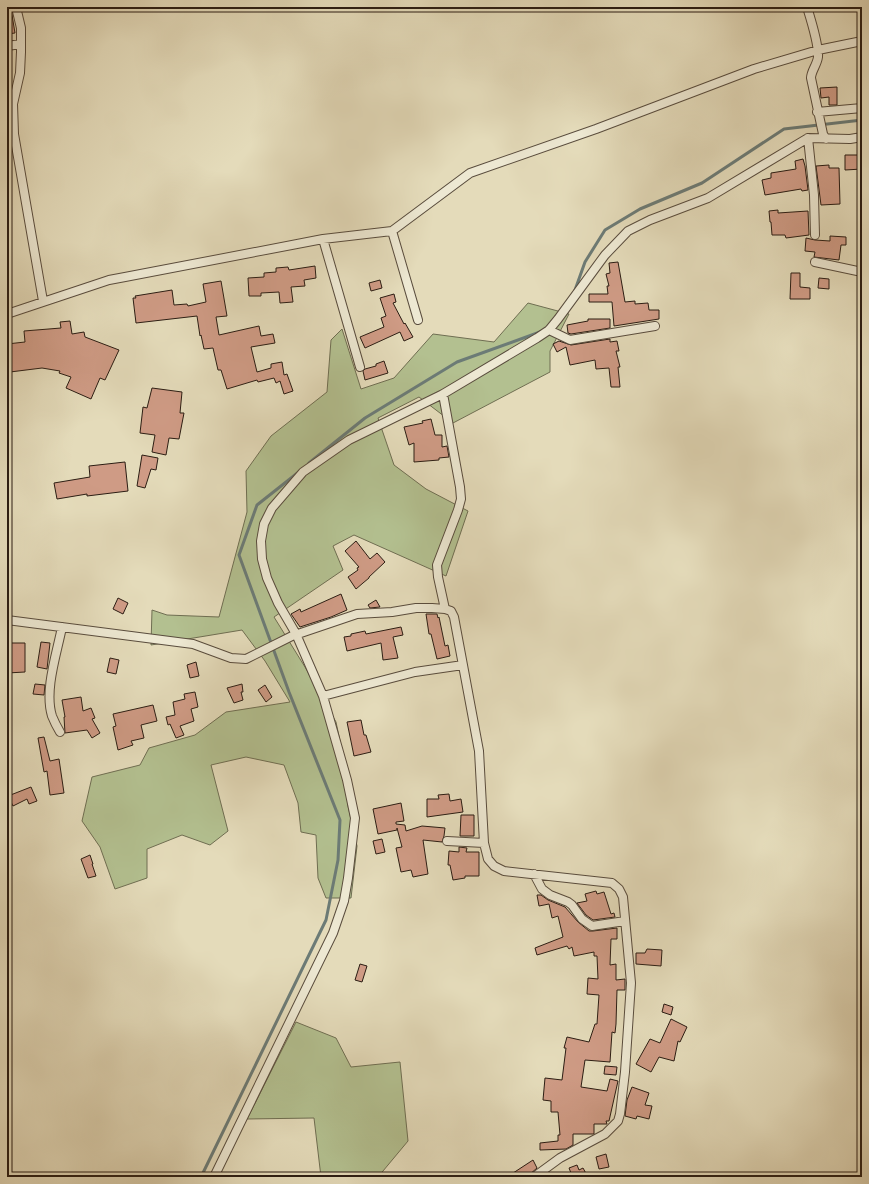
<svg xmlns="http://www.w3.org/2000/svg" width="869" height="1184" font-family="'IM FELL English',serif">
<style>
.green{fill:#b3c090;stroke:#6f6e52}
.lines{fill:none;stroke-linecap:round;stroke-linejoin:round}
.stream{stroke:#6c7b76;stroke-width:3}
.building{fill:#cf9b85;stroke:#2b1d13}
.minor-casing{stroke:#594c3d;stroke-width:10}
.minor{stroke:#ede8d2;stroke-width:8}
</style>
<rect width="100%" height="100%" fill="#e4dbba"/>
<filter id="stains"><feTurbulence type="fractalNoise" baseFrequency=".005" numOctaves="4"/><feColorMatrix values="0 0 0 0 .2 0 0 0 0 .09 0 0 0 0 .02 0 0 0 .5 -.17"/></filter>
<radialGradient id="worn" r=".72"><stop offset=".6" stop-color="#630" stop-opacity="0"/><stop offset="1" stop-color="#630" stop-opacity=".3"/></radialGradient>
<!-- green -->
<path class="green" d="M528,303L569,314L550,351V372L453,423L419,397L378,418L394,465L426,489L468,511L446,576L354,535L333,546L343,570L274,617L305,667L336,722L345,765L348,806L357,846L351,898H326L318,878L316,835L301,832L298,803L284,765L246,757L211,765L228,831L210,845L182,835L147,849V878L115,889L100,847L82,821L92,777L140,765L149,748L195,735L226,712L290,702L265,661L242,630L151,645L152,610L167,615L219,617L247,512L246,471L271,436L327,392L331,340L342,329L361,389L394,378L433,334L494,342Z
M296,1022L336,1038L351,1067L400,1062L408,1141L378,1177H321L314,1118L247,1119Z"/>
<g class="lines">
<!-- stream -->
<path class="stream" d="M575,290L585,262L605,230L640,209L702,183L784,129L862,120
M309,463L365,418L457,362L540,332
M201,1177L326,920L338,860L340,820L289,692L239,555L257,505L300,471"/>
</g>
<!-- building -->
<path class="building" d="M7,9H11L15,33L7,34Z
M837,87V105H829V97L821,98L820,88Z
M845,155H861L862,169L845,170Z
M803,159L805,166L808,190L802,191L801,189L765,195L762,180L771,178V173L796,169L795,161Z
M829,165V168H839L840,204L821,205L816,166Z
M778,210V213L808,211L809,235L786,238L785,235H772L771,222H770L769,211Z
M830,236L846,237V245H841L839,260L814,257L815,252L805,251L806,238L815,240L830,241Z
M618,262L625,302L635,301V304L648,303L649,310H659V319L614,326L612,302H589V294H608L607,286H609L606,274L610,273L609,263Z
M315,266L316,278L304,280L305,286L291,287L293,302L280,303L279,292L261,293V296H249L248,278L264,277V273L276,272V268L288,267L289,270Z
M791,273H800V287L810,288V299H790Z
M819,278L829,279V289L818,288Z
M380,280L382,288L371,291L369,283Z
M221,281L227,316L216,317L219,335L259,326L261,336L273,334L275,343L251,347L257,372L271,368V364L282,362L284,375L287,374L293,391L284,394L280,381L276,383L274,378L258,382L257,380L227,389L221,370H218L213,348L204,349L201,335L200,336L197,316L136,323L133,298H136L135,296L172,290L174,305L187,304L188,306L206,302L203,284Z
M394,294L396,302L393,303L404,324L405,323L413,337L404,341L400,332L365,348L360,337L384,327L381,318L386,316L380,298Z
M588,319H610V328L571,334L568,333L567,325L588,321Z
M70,321L72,334L84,332L85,337L119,350L105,380L100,378L91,399L66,388L71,377L59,373L60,371L42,368L10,372L7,355V344L25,342L24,331L61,328L60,322Z
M610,339V342L617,341L619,351H616L620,367H618L620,387H611L609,368L596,369L595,360L570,365L566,347L557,352L553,344L559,341L571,345Z
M384,361L388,373L365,380L363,371L365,369L376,366V364Z
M152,388L182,392L180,413H184L179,439L169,438L166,455L152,452L155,435L140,433L143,407L147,408Z
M431,419L435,435H442V447L447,446L449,457L439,458V460L414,462V443L409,445L404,427L423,423L422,421Z
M142,455L158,458L156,470L151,469L145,488L137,486Z
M125,462L128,491L87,496V494L57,499L54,483L90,477L89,466Z
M356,541L370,559L377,553L385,562L369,577V578L363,583L356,589L348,577L358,570L357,568L359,567L345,551Z
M341,594L347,610L331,617L300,627L291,614L300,609L301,612Z
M118,598L128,603L123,614L113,609Z
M376,600L380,607L370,608L368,605Z
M426,614H437L438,618L439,617L445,646L448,645L450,656L437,659L431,634H429Z
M401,627L403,635L393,637L398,658L383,660L381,643L347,651L344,637L351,636V634L365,631L366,634Z
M41,642L50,643L47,669L37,667Z
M7,643H25V672L7,673Z
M110,658L119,660L116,674L107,672Z
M196,662L199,676L190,678L187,665Z
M35,684L45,685L44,695L33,694Z
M242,684L243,692H241L243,700L234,703L227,688Z
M265,685L272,697L266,702L258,690Z
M195,692L198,707L191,709L194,721L180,726L184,735L176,738L170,724L168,725L166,717L175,715L173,702L185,699L184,694Z
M81,697L83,711L91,708L95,718L92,719L100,733L92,738L87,730L65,733L64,717H65L62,700Z
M153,705L157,721L141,725L144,738L131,741L133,745L118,750L113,727L116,726L113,714Z
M361,720L364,735H366L371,752L354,756L347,722Z
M44,737L50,761L59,759L64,793L50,795L47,771L44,772L38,738Z
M31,787L37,801L29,804L27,799L13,806L8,796Z
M449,794L450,801L461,799L463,812L427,817V799H439L438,795Z
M401,803L404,821L396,822V824L405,825L406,831L422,826L445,828L444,836L442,842L423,840L428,874L413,877L411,870L401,872L396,848L402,847L397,828V830L378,834L373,809Z
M461,815H474V836H460Z
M382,839L385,852L376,854L373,841Z
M459,847L467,848L466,852H479V876H465V878L453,880L450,865H448L449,851L459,852Z
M90,855L93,864H92L96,876L88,878L81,859Z
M596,891L597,894L604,892L611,914L614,913L615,917L593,920L586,915L577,903L587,901L585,894Z
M537,895H541L548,900L565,907L578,922L589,931H593L617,928V939H611L610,965L616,964V980L625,979V990H617L616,1024L615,1033L612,1032L610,1062L585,1060L581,1087L607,1091L610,1079L618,1081L609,1121H606L607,1124H594V1134H573V1145L566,1149L540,1150V1143L558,1141V1135H560L558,1112H551V1101L543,1100L545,1078L562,1080L566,1048H564L567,1037L589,1042L595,1024H597L599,995L587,994L588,978L598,979L597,956H594V952L574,956L572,947L569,949L567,946L537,955L535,948L563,937L558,916L552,918L549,904L539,906Z
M647,949L662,950L661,966L636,964V953H645Z
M360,964L367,966L362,982L355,980Z
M664,1004L673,1007L671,1015L662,1012Z
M671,1019L687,1027L680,1042L678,1041L674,1061L659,1057L651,1072L636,1064L650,1039L660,1043Z
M605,1066L617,1067L616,1075L604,1074Z
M632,1087L649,1093L645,1105L652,1106L649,1119L637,1116L636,1119L625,1116L627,1100Z
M606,1154L609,1167L599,1169L596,1157Z
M533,1160L537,1168L529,1175L526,1177H507Z
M577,1165L579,1170L583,1168L588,1177H563L571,1173L569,1168Z"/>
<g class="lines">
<!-- minor casing -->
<g class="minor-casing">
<path id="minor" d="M16,7L21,28V52L20,73L13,104L14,134L43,301
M807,7C811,20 819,45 818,57C817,65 811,71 811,78L823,134L826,139
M7,46L21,44
M817,112L862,108
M808,138L814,195L815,235
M392,231L418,320
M323,239L360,367
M815,262L862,272
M7,314L109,280L125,277L323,239L392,231L470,173L596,129L754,69L818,50L862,41
M549,330L570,340L655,326
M443,394L460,487L461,499L458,510L437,565L438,577L445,609
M7,620L193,644L231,658L246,659L292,636L357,614L392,612L416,608H432L445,609L451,611L454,617L479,751L484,843L488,859L494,866L504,871L612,883L619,889L623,897L631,983L625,1072L620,1114L618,1121L605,1134L560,1158L534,1177
M323,696L415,672L463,665
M60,732C57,727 54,721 52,716C44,690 57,653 62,627
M447,841L484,843
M534,874L542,889L550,895L568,902L572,905L582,919L592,926L625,921
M214,1177L333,933L344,901L348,878L355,818L347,780L323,696L296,634L278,603L267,578L262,559L261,541L264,524L272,508L303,472L349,440L443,394L537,338L549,330L558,319L605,255L628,231L650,220L708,198L808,138L850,139L862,137"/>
</g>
<!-- minor -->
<use href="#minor" class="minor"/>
</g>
<!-- margin -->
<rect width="869" height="1184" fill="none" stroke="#e4dbba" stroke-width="24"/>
<rect x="8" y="8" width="853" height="1168" fill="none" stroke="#2b1d13" stroke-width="2"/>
<rect x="12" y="12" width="845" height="1160" fill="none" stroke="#2b1d13"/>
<rect width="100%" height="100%" filter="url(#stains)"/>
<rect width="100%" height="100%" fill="url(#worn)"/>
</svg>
